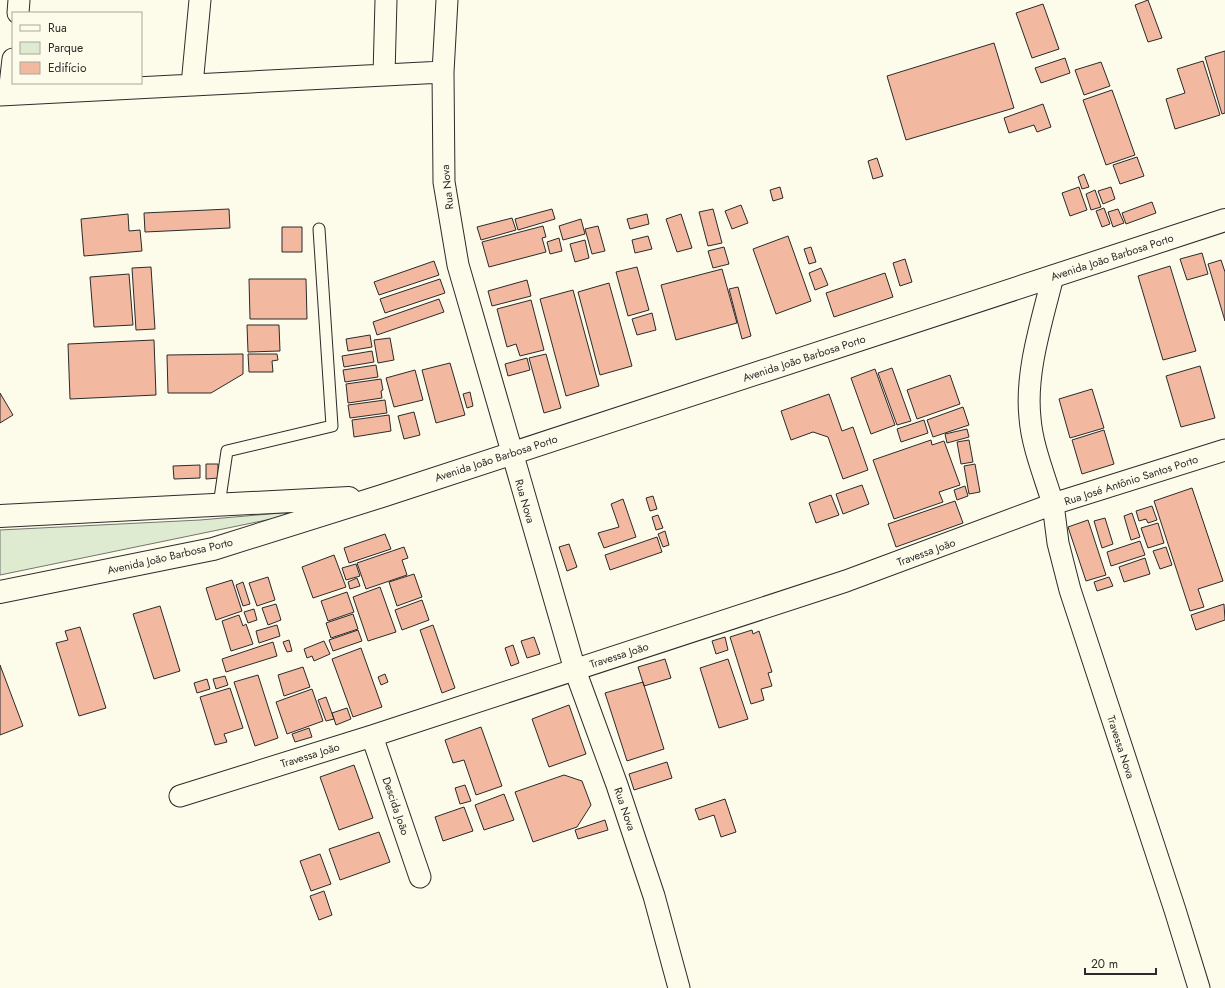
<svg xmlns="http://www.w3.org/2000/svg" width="1225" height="988" font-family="Jost,sans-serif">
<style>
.green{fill:#deebd1;stroke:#74746e}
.building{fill:#f2b8a0;stroke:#2b2b2b}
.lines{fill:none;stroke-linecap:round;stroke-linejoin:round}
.service-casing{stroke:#2b2b2b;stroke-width:13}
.minor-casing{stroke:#2b2b2b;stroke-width:23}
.primary-casing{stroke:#2b2b2b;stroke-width:24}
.service{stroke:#fdfbea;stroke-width:11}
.minor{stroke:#fdfbea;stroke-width:21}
.primary{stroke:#fdfbea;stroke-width:22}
.labels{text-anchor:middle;stroke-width:3;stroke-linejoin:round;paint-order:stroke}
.street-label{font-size:11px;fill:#2b2b2b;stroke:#fdfbea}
</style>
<rect width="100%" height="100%" fill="#fdfbea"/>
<!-- green -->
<path class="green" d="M315,510L0,575V530L200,520Z"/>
<!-- building -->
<path class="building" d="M1148,0L1162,38L1148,42L1135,5Z
M1043,4L1059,49L1032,58L1016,13Z
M994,43L1014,108L906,140L887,76Z
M1225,51V113L1222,114L1205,57Z
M1065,58L1070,73L1041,83L1035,68Z
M1203,61L1220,115L1175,129L1166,99L1185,93L1177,69Z
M1101,62L1110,86L1084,95L1075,70Z
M1112,90L1135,155L1106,165L1083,100Z
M1043,104L1051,127L1037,132L1034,125L1009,133L1004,118Z
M1137,157L1144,176L1120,184L1113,165Z
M877,158L883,176L873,179L868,161Z
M1084,174L1089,187L1082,189L1078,177Z
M780,187L783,198L773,201L770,190Z
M1079,187L1087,210L1070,216L1062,193Z
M1111,187L1115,199L1103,204L1098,191Z
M1095,190L1101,207L1091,210L1086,194Z
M1152,202L1156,213L1126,224L1122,213Z
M741,205L748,223L732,229L725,211Z
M1104,208L1110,224L1102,227L1096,211Z
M229,209L230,228L145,232L144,213Z
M552,209L555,219L518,230L515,219Z
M713,209L722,243L708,246L699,212Z
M1118,209L1124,223L1113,227L1108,212Z
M128,214L129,231L140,230L142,251L84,256L81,219Z
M647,214L649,224L630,229L627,219Z
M681,214L692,248L677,252L666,219Z
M512,218L516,230L481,240L477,227Z
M581,219L585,234L563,240L559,226Z
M543,226L546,237L542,238L546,252L489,267L482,242Z
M598,226L605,251L592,254L585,229Z
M282,227H302V252H282Z
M648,236L652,249L635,253L632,240Z
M788,236L811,301L776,314L753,249Z
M559,238L562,251L550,254L547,242Z
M585,240L589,258L575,262L570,244Z
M724,247L729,264L713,268L708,251Z
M811,247L816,262L809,264L804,249Z
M1202,253L1208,274L1187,280L1180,259Z
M905,259L912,282L900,286L893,263Z
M1221,260L1225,272V321L1208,264Z
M434,261L439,275L379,295L374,282Z
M1170,266L1196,351L1163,360L1138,276Z
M151,267L155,329L136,330L132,268Z
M637,267L649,310L628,316L616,272Z
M821,268L828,285L815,290L809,273Z
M722,269L737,323L676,340L661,285Z
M885,273L893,297L834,317L826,293Z
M129,274L133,325L94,327L90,277Z
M249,279H306L307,319H250Z
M440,279L445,293L385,313L380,299Z
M527,280L531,296L492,306L488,291Z
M609,283L632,366L600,375L578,292Z
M738,287L751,336L742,339L729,289Z
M573,290L599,386L566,396L540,299Z
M439,299L444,312L377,335L373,322Z
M531,300L544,350L520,356L516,344L507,347L497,309Z
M652,313L656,330L637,335L632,319Z
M247,325H279L280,351L248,352Z
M370,335L372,347L348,351L346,339Z
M390,338L394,360L378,363L374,340Z
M154,340L156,395L70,399L68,344Z
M372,351L374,362L344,367L342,356Z
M243,354V374L211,393H168L167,355Z
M248,354H277L278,360L272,361L273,372H249Z
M546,354L561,408L544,413L529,358Z
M527,358L530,370L508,376L505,364Z
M450,363L465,415L436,423L422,370Z
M376,365L378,377L345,382L343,370Z
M1200,366L1215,418L1181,427L1166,376Z
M892,368L911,421L897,425L878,373Z
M875,369L895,425L871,434L851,378Z
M415,370L423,400L394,407L386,378Z
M950,375L960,404L917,419L907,390Z
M381,379L383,390L381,391L382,398L348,403L346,384Z
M1092,389L1104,428L1070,438L1059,399Z
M470,392L473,406L467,408L463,394Z
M0,393L13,415L0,423Z
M829,394L842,431L853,427L868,470L843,479L828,437L813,432L791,440L781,411Z
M385,400L387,413L350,418L348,405Z
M963,407L969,425L933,437L927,420Z
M414,412L420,435L404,439L398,416Z
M389,415L391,431L354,437L352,420Z
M924,420L928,433L901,442L897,429Z
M967,429L969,437L947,443L945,434Z
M1104,430L1114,464L1082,474L1072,440Z
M931,440L932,445L944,441L960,485L939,492L943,502L894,519L873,460Z
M969,440L973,462L961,464L957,442Z
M206,464H218V478L206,479Z
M975,464L980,492L969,494L964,466Z
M200,465V478L174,479L173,466Z
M862,485L869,504L843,514L836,494Z
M965,486L968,496L957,500L954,490Z
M1192,488L1223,581L1198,589L1204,607L1190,611L1154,501Z
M831,495L839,515L816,523L809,503Z
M653,496L657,509L650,511L646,498Z
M623,499L636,537L604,548L598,533L619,527L611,504Z
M955,501L963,523L896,547L888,524Z
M1152,506L1157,520L1148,523L1146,519L1139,521L1136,511Z
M1132,513L1140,537L1131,540L1124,516Z
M658,515L663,528L656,530L652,517Z
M1105,518L1113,544L1102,548L1094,521Z
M1088,520L1106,575L1086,581L1068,527Z
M1158,523L1164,543L1148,548L1141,528Z
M665,531L669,545L663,547L658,534Z
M385,534L391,549L349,563L344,548Z
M657,537L662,552L610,570L605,555Z
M1140,541L1145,555L1111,566L1107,552Z
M569,544L577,567L567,571L559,547Z
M404,547L408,558L402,560L407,575L366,589L357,563Z
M1166,547L1172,565L1160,569L1153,551Z
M334,555L346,587L313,598L302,567Z
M1145,558L1150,574L1124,582L1119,567Z
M356,564L360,576L346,580L342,568Z
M414,574L422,597L397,606L389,582Z
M268,577L275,600L257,606L249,583Z
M1109,577L1113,586L1097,591L1094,582Z
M357,578L360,586L350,589L348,582Z
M232,580L242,611L216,620L206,588Z
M243,582L250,604L243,606L236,585Z
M380,587L396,632L368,641L353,597Z
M347,592L354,612L328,621L321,601Z
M422,600L429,620L402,630L395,610Z
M276,604L281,620L268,625L262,608Z
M1224,604L1225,620L1196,630L1191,615Z
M160,606L180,671L154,679L133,614Z
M254,609L257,620L248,623L244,612Z
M353,614L358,629L331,638L326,623Z
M239,615L243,626L246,624L253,644L231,651L222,621Z
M277,625L280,636L259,643L256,631Z
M433,625L455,688L442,693L420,630Z
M80,627L106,708L79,716L56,643L68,640L65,631Z
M358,630L362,641L333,651L329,640Z
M752,630L753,634L759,631L772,672L768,673L772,686L761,689L764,700L751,704L730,637Z
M534,637L540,654L527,658L521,641Z
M725,637L728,650L716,654L712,641Z
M289,640L292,651L287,652L283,642Z
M324,641L330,654L314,661L312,656L307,658L304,649Z
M273,642L277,656L226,672L222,659Z
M513,645L519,663L511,666L505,648Z
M361,648L382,707L353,717L332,659Z
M665,659L671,678L644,686L638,667Z
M728,659L748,719L719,728L700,668Z
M0,665L23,726L0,735Z
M303,667L310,687L284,696L278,675Z
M385,674L388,682L381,685L378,677Z
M258,675L278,738L255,746L234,682Z
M225,676L228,685L216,689L213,679Z
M207,679L210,689L197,693L194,683Z
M643,682L664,749L627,761L605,693Z
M230,688L243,728L224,734L227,742L215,745L200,697Z
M312,689L323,721L287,734L276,702Z
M326,697L334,719L326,721L318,700Z
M569,705L586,754L549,767L532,719Z
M347,708L351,719L336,725L332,713Z
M481,727L502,786L476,795L464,760L453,763L445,740Z
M309,728L312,737L295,742L292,734Z
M667,762L672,778L634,790L629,774Z
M354,765L373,818L339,830L320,777Z
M564,775L582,781L591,805L577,827L533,842L515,792Z
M465,785L471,801L460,804L455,788Z
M504,794L514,820L484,830L475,805Z
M725,799L736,832L721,837L714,815L699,820L695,809Z
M464,807L473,831L443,841L435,817Z
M605,820L608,830L578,839L575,830Z
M379,832L390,862L340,880L329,849Z
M320,854L331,884L311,891L300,861Z
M324,891L332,915L319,920L310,896Z"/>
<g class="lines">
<!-- service casing -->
<g class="service-casing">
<path id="service" d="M219,505L227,451L332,426L319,229"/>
</g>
<!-- minor casing -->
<g class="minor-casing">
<path id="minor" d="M447,0L443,72L444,182L458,265L575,670L617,785L654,896L679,988
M18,13L19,0
M384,75L386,0
M192,85L200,0
M9,94L13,59
M0,95L443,72
M1053,276C1042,321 1025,372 1030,418C1032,446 1045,477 1053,504L1225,450
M372,736L420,877
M180,796L372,736L846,581L1053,504L1058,543L1070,590L1175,910L1199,988"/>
</g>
<!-- primary casing -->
<g class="primary-casing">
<path id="primary" d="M0,516L349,498
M0,592L213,549L382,496L1225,220"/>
</g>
<!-- service -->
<use href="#service" class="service"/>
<!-- minor -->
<use href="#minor" class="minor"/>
<!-- primary -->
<use href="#primary" class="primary"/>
</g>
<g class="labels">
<!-- street labels -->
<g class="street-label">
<text transform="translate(447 187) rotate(-96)" y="4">Rua Nova</text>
<text transform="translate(1112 257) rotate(-18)" y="4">Avenida João Barbosa Porto</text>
<text transform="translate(804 358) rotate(-18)" y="4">Avenida João Barbosa Porto</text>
<text transform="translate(496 458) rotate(-18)" y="4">Avenida João Barbosa Porto</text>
<text transform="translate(1131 480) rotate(-18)" y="4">Rua José Antônio Santos Porto</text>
<text transform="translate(525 501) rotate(74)" y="4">Rua Nova</text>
<text transform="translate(926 552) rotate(-20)" y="4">Travessa João</text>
<text transform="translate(170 556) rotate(-13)" y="4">Avenida João Barbosa Porto</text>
<text transform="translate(619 655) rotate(-18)" y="4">Travessa João</text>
<text transform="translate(1121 747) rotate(72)" y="4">Travessa Nova</text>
<text transform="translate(310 755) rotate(-17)" y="4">Travessa João</text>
<text transform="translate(396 806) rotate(71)" y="4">Descida João</text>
<text transform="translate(625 809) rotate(71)" y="4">Rua Nova</text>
</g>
</g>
<!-- legend -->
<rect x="12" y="12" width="130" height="72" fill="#fdfbea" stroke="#a9a89e"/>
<rect x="20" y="25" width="20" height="6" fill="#fdfbea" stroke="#a9a89e"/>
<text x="48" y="32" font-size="12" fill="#2b2b2b">Rua</text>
<rect x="20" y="42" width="20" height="12" fill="#deebd1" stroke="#a9a89e"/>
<text x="48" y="52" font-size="12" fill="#2b2b2b">Parque</text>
<rect x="20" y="62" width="20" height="12" fill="#f2b8a0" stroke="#a9a89e"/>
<text x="48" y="72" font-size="12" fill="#2b2b2b">Edifício</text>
<!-- scale -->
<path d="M1085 968v6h71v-6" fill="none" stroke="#2b2b2b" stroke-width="2"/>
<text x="1091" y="968" font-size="12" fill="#2b2b2b" stroke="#fdfbea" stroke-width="3" paint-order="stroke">20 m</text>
</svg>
